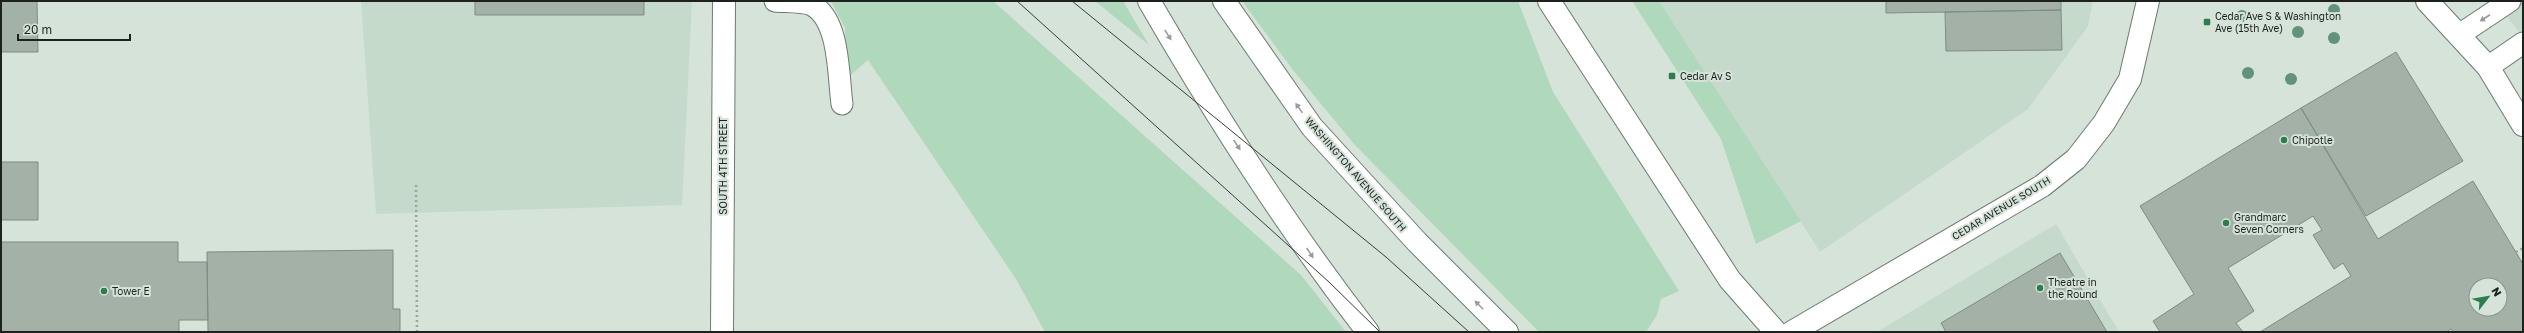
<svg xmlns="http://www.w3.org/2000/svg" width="2524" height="333" font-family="'Golos Text',sans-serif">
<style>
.built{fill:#c6dacb}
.green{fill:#b0d8bd}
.building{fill:#a4b1a7;stroke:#7f8b83;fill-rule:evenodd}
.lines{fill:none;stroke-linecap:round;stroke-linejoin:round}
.lane-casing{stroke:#6d7a71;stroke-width:23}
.street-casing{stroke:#6d7a71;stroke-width:24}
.secondary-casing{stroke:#6d7a71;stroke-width:24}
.path{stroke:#9aa59d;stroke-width:2.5;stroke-dasharray:2 3;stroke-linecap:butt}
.lane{stroke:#fff;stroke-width:21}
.street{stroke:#fff;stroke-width:22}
.secondary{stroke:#fff;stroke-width:22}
.tram{stroke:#383e3a;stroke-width:1}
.tree{fill:#60937a}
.oneway{fill:#999c9a}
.poi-dot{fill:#2d7e4f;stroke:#d5e3d9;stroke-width:1.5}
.labels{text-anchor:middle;stroke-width:4;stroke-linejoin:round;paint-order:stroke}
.poi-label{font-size:10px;fill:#1d221f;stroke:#d5e3d9;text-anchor:start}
.street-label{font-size:10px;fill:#1d221f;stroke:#d5e3d9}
</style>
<rect width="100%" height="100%" fill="#d5e3d9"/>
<!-- built -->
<path class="built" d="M361,1H692L682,205L376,214Z
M1659,1H2093L2088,26L2028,109L1820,252Z
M2492,1H2523V37L2505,14Z
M2056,224L2119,332H1877Z"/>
<!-- green -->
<path class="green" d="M831,1H993L1301,275L1346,332H1045L1016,279L868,60L847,78L845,28Z
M1095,1H1123L1149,45Z
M1242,1H1518L1553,92L1679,291L1661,299L1657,315L1646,332H1539L1354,144L1293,70Z
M1632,1H1659L1801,221L1756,244L1721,139Z"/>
<!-- building -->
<path class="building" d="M1,1H37L38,52H1Z
M475,1H644V15H475Z
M1886,1H2061V10L1886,13Z
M2061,10L2062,50L1946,51L1945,12Z
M2396,52L2463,161L2366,216L2301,108Z
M2301,108L2378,239L2473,181L2523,264V332H2453L2451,329L2446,332H2260L2351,276L2343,263L2334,269L2313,235L2322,230L2313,216L2228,268L2254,311L2236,323L2243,332H2160L2153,321L2194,294L2140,206ZM2476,285H2500V309H2476Z
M1,162H38V220H1Z
M1,242H178V262H207L208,320H179V332H1Z
M393,250V309H400V332H208L207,252Z
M2060,253L2107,332H1946L1941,323Z"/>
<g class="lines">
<!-- lane casing -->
<g class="lane-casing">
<path id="lane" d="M775,1C785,2 803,1 812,5C840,20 838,75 842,104
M2459,35L2510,1
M2488,67L2523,43"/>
</g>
<!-- street casing -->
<g class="street-casing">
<path id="street" d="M722,332L724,1"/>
</g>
<!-- secondary casing -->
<g class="secondary-casing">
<path id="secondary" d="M1149,1C1215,115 1287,228 1368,332
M1224,1L1312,127L1417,242L1507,332
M1549,1L1730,280L1776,332
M2427,1L2488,67L2523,125
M1792,332L2042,186L2076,159L2104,123L2130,79L2148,1"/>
</g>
<!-- path -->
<path class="path" d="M416,185L417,332
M2516,252L2523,248"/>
<!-- lane -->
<use href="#lane" class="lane"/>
<!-- street -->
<use href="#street" class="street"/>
<!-- secondary -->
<use href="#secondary" class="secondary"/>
<!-- tram -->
<path class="tram" d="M1017,1L1329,282L1380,332
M1072,1L1386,257L1469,332"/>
</g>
<!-- trees -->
<g class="tree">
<circle cx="2334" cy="10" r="6"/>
<circle cx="2242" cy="16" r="6"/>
<circle cx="2298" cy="32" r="6"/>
<circle cx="2334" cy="38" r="6"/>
<circle cx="2248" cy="73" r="6"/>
<circle cx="2291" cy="79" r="6"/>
</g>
<!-- one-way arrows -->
<defs><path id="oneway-solid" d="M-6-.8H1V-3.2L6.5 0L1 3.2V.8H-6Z"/></defs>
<g class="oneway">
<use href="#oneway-solid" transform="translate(2485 18) rotate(147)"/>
<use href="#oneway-solid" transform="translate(1168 35) rotate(58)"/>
<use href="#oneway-solid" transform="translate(1299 108) rotate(-125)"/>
<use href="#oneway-solid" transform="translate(1237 145) rotate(56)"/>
<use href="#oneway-solid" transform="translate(1310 253) rotate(56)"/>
<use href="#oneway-solid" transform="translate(1479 305) rotate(-135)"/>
</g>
<!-- markers -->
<g class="poi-dot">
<rect x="2203" y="18" width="8" height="8" rx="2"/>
<rect x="1668" y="72" width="8" height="8" rx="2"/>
<circle cx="2284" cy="140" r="4"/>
<circle cx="2226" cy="223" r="4"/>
<circle cx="2040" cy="288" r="4"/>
<circle cx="104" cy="291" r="4"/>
</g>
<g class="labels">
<!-- poi labels -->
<g class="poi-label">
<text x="2215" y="20">Cedar Ave S &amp; Washington<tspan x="2215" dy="12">Ave (15th Ave)</tspan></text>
<text x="1680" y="80">Cedar Av S</text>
<text x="2292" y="144">Chipotle</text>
<text x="2234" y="221">Grandmarc<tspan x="2234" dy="12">Seven Corners</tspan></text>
<text x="2048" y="286">Theatre in<tspan x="2048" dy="12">the Round</tspan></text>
<text x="112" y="295">Tower E</text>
</g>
<!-- street labels -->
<g class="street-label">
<text transform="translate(723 166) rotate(-90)" y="4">SOUTH 4TH STREET</text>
<text transform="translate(1356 174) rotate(49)" y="4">WASHINGTON AVENUE SOUTH</text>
<text transform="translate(2001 208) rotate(-31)" y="4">CEDAR AVENUE SOUTH</text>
</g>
</g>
<!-- border -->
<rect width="2524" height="333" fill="none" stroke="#1d221f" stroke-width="4"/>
<!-- north arrow -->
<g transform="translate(2488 297) rotate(59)"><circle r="19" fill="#d5e3d9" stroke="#8b968f"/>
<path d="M0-3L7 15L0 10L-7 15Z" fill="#2d7e4f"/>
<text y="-6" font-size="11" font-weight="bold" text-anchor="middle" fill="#1d221f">N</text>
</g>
<!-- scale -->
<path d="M18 34v6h112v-6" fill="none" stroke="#1d221f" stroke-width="2"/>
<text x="24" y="34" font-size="12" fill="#1d221f" stroke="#d5e3d9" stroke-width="3" paint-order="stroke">20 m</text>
</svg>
